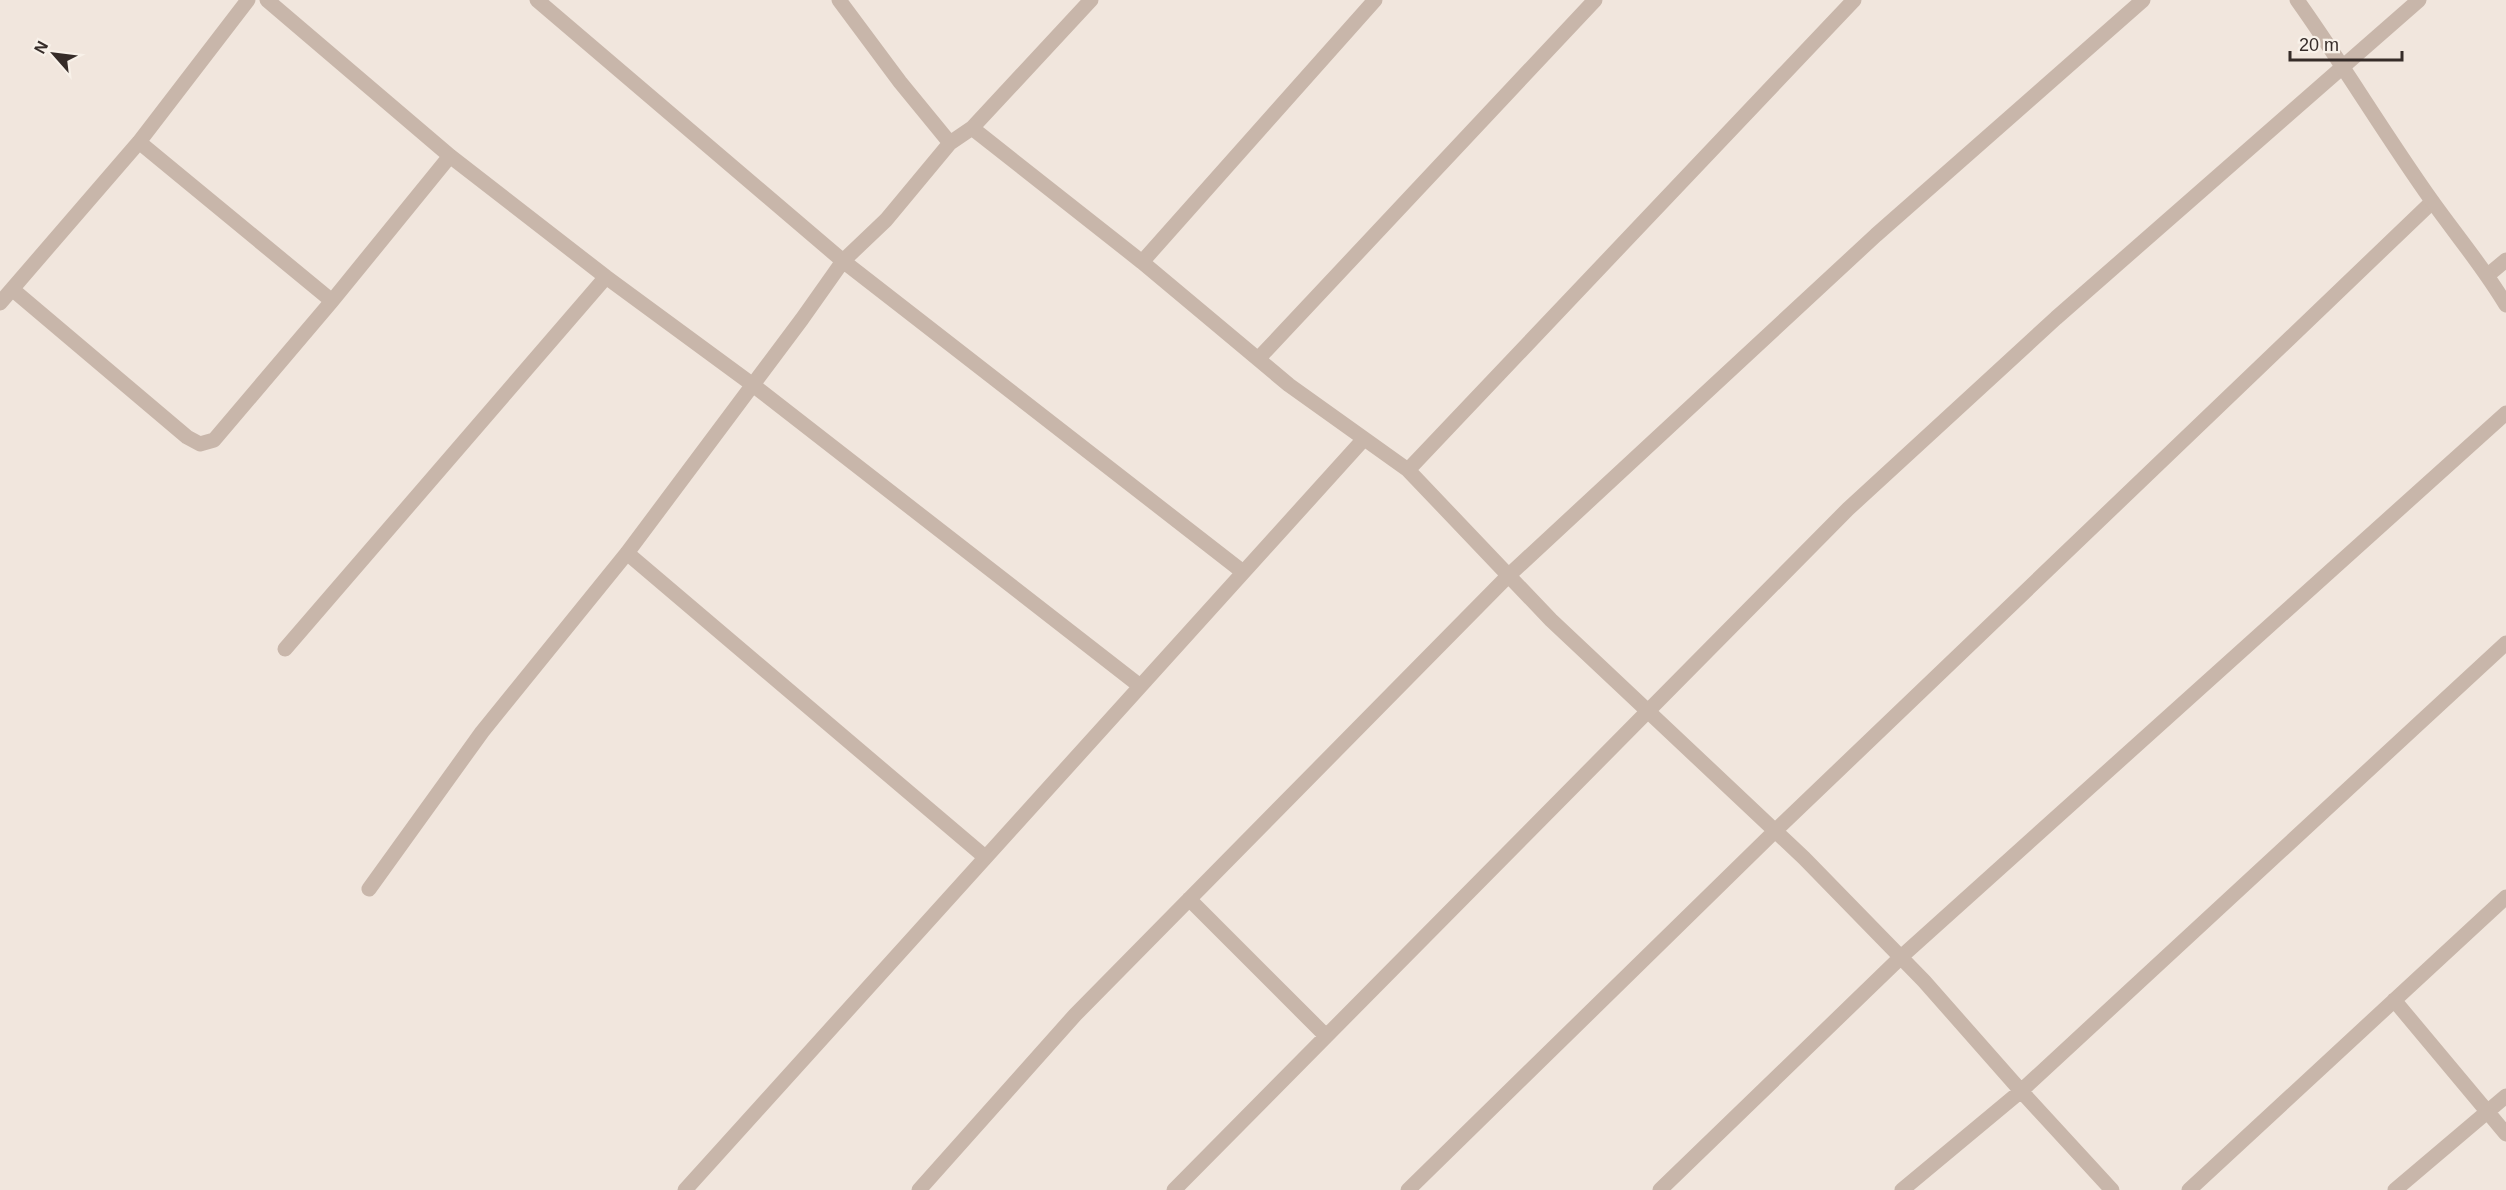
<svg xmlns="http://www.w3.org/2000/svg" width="2506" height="1190" font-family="Helvetica,sans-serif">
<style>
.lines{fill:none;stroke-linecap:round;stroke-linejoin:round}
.minor{stroke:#c8b6aa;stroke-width:15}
.tertiary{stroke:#c8b6aa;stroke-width:15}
</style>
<rect width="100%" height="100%" fill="#f1e6dd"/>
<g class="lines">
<!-- minor -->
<path class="minor" d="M267,0L450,156L606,277L753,385L1140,686
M537,0L843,261L1243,572
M839,0L900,82L950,143
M972,128L1091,0
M139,142L332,301
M1142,262L1375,0
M2488,275L2506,260
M12,289L187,437L200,444L214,440L332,301L450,156
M0,303L139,142L248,0
M1258,359L1595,0
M1408,470L1854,0
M627,553L985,857
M285,649L606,277
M369,889L482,732L627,553L802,319L843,261L886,220L950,143L972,128L1142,262L1289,385L1408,470L1551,620L1804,858L1924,981L2021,1091L2506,643
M1189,899L1326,1036
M2394,1000L2506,1134
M685,1190L1363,440
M919,1190L1075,1015L1508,576L1876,235L2143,0
M1174,1190L1848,509L2056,318L2419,0
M1408,1190L1775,831L2432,202
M1660,1190L1901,957L2506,413
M1902,1190L2021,1091L2112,1190
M2189,1190L2506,897
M2395,1190L2506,1096"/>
<!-- tertiary -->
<path class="tertiary" d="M2297,0C2344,66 2385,135 2432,201C2457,236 2484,268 2506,305"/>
</g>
<!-- north arrow -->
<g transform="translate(54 54) rotate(298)" stroke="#f8f1e9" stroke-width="4.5" paint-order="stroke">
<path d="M0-4.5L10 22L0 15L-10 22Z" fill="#362c29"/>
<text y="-9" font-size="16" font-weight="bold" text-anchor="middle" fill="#362c29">N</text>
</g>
<!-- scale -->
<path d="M2290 51v9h112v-9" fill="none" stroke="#362c29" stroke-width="3"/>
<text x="2299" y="51" font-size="18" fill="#362c29" stroke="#f8f1e9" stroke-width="4.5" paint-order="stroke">20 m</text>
</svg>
